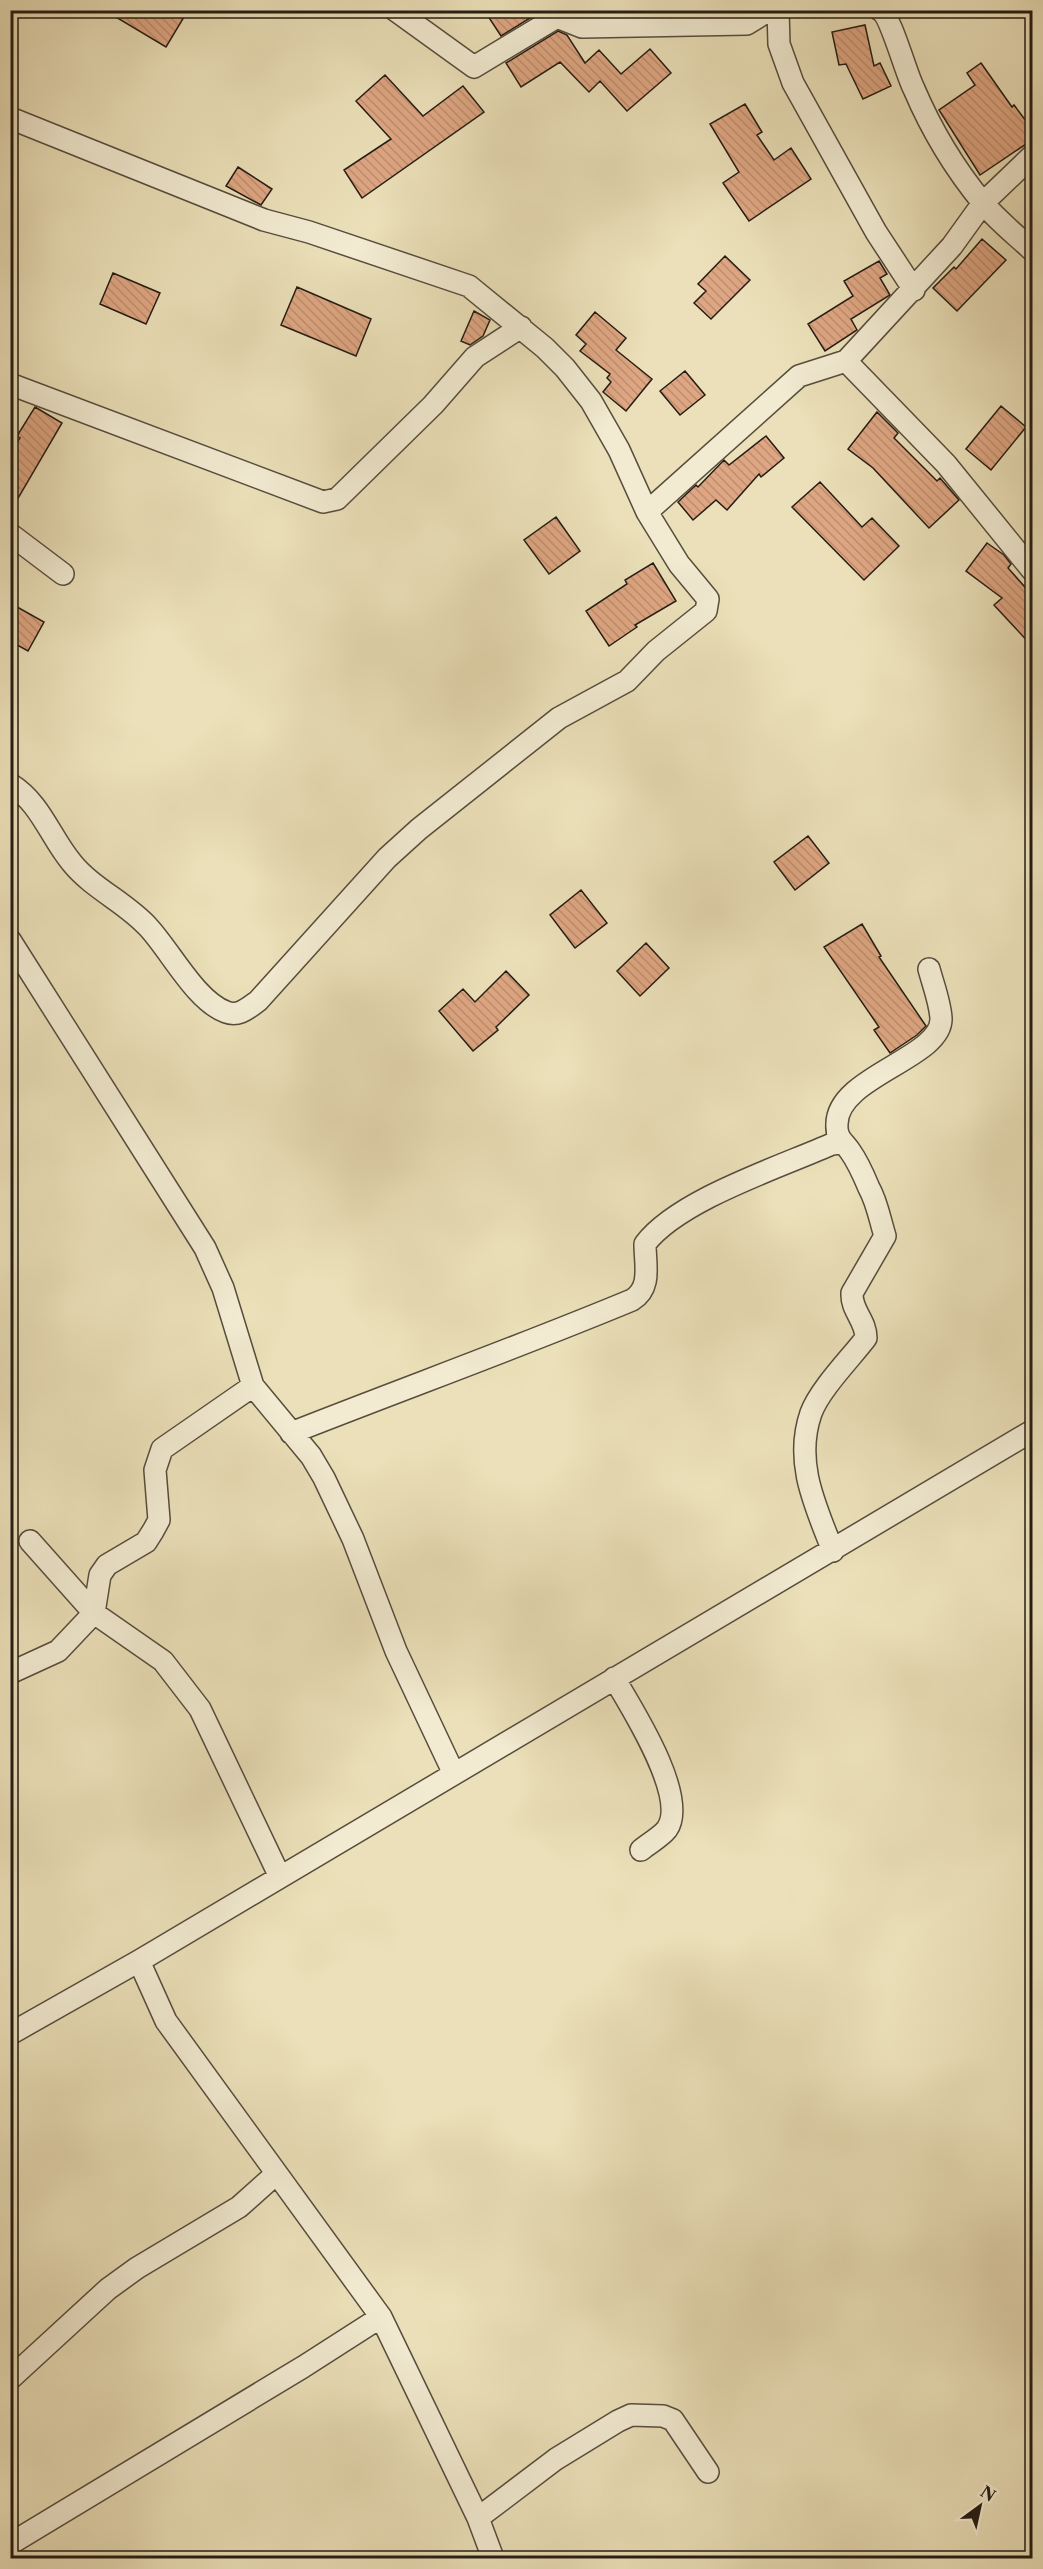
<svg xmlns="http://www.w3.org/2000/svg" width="1043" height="2569" font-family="'Libre Caslon Text',serif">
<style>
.building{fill:url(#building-back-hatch);stroke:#251c14;stroke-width:1.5}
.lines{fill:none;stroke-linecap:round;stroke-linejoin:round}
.street-casing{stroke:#564d3d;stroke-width:24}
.street{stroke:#f2ebd2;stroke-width:21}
</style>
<defs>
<pattern id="building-back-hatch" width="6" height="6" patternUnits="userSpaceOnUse" patternTransform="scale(1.5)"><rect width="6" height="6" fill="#dea682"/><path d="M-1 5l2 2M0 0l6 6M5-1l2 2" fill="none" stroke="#be8e6f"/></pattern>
</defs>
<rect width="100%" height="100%" fill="#ebe0b9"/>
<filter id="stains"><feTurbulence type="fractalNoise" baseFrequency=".00333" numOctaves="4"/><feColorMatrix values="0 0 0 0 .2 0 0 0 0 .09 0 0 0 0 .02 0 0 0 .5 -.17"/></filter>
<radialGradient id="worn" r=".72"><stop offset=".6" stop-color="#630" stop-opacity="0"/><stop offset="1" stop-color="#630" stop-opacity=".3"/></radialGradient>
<!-- building -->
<path class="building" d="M104,10H173L184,17L166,47Z
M484,10H543L501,36Z
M865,25L874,66L880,63L891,86L863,99L846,64L839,65L832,32Z
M558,31L567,35L585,63L599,50L621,74L650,49L671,73L627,111L600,81L589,92L560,62L521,87L506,63Z
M981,63L1012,107L1014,105L1032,129V140L980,175L939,110L975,85L967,73Z
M385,75L423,116L463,86L484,112L362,198L344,170L391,139L356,101Z
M745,104L762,132L757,135L774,160L791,148L811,179L749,221L723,183L739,172L710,124Z
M238,167L272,189L261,205L226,186Z
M982,239L1006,260L957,311L933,288L954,267L956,269Z
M725,256L750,280L711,319L694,303L706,291L698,284Z
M879,261L887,274L880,278L890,295L851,319L857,330L825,351L808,324L853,296L844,281Z
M113,273L160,293L146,324L100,304Z
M297,287L371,319L356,356L281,325Z
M474,311L490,320L483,336L470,345L461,341Z
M595,312L626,338L616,350L652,379L626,411L603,392L611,382L607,378L610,374L580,351L586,344L576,335Z
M685,371L705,395L680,415L660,391Z
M1001,406L1026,427L991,470L966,449Z
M35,407L62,423L10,512V453L20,438L17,436Z
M877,412L898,433L894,438L937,481L940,478L959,500L929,528L873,468L848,449Z
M766,436L784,458L761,477L759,474L727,510L716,500L693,520L678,502L696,485L698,487L724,460L729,465Z
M820,482L862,527L872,518L899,546L864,580L792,507Z
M556,517L580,551L549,574L524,540Z
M987,543L1004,555L1011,564L1008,568L1032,595V646L994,605L1002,598L966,571Z
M653,563L676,601L635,625L637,627L609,646L586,611L627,584L625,580Z
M10,603L44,622L28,651L10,641Z
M808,836L829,863L795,890L774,862Z
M581,890L607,923L575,948L550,915Z
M862,924L881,956L879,957L926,1026L917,1035L890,1053L874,1030L879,1027L824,947Z
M646,943L669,968L640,996L617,971Z
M506,971L529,995L496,1027L498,1030L473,1051L439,1011L463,989L475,1002Z"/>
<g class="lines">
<!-- street casing -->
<g class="street-casing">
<path id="street" d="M395,10L474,67L557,17L582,27L747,24L769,10
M778,10L779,44L793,83L876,232L914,290
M880,10C891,16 906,74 914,89C931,129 955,169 983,203C997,220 1016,235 1032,250
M10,118L264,220L309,232L469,286L545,348L565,368L591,401L619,450L647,512L679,564L708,599L706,611L656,651L627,681L559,718L419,829L387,858L258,1001C248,1008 239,1017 226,1012C196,1001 171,952 149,928C127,903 93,889 72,863C50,837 41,803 10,784
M846,361L946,464L1032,570
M10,384L323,502L337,499L433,405L475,357L521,327
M647,512L799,376L846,361L952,246L983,203L1032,156
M10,534L63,574
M10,940L205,1248L223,1288L253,1386L311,1456L324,1478L353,1539L396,1651L454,1774
M291,1433C405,1388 519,1347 632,1300C652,1288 645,1265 645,1244C678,1200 780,1167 832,1144L841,1143
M30,1541L94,1613L163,1661L200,1709L280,1877
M833,1551C815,1505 794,1462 811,1413C820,1389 850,1359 866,1338C866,1320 851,1311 852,1293L885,1236C880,1220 877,1202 869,1188C864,1176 858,1162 850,1151C843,1141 836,1138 837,1124C837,1076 943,1058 941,1018C940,1002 933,984 929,969
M10,1673L58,1651L94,1613L100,1575L107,1565L146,1542L153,1531L159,1520L155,1470L162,1449L253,1386
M614,1678C631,1707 689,1797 667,1829C661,1837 649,1843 641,1850
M139,1961L166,2021L381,2317L478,2518L493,2558
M10,2034L139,1961L1032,1431
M10,2379L108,2289L137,2268L239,2207L276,2174
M478,2518L556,2459L618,2421L631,2415L663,2416L673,2420L708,2472
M10,2544L303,2367L381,2317"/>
</g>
<!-- street -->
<use href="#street" class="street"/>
</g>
<!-- margin -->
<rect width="1043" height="2569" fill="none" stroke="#ebe0b9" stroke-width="36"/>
<rect x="12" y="12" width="1019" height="2545" fill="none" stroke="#251c14" stroke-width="3"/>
<rect x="18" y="18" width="1007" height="2533" fill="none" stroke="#251c14" stroke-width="1.5"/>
<!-- north arrow -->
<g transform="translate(980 2506) rotate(33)" stroke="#f2ebd2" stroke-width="4.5" paint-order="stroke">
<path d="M0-4.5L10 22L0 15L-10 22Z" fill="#251c14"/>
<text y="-9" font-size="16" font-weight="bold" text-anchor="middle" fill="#251c14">N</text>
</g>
<rect width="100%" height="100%" filter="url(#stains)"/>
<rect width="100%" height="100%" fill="url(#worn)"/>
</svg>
